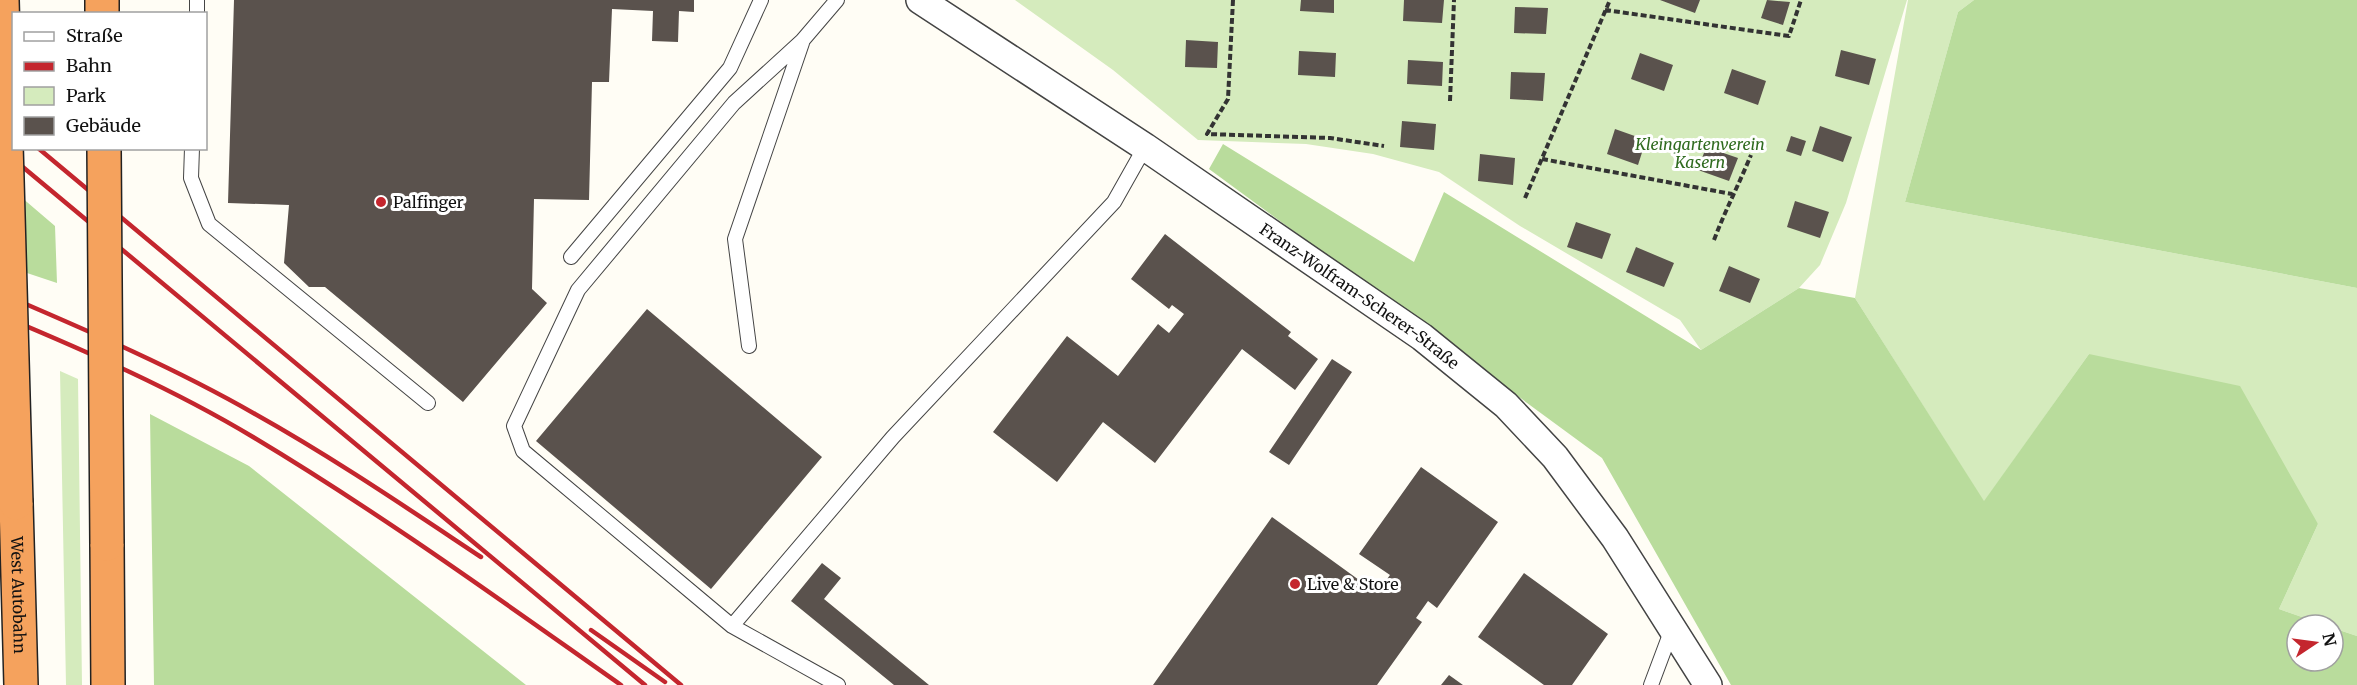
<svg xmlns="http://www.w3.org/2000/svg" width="2357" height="685" font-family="Merriweather,serif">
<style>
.green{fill:#d5ebbd}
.forest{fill:#b9dc9c}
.building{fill:#5a524d}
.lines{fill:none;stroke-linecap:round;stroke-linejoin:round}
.lane-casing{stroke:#444;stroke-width:16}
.street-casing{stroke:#444;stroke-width:30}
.highway-casing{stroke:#222;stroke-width:36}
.path{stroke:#333;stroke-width:4;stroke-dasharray:6 3;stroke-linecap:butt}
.lane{stroke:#fff;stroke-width:14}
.street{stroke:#fff;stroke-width:27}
.highway{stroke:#f5a25d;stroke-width:33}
.rail{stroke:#c4262e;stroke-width:4.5}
.highway-bridge-casing{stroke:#222;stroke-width:36;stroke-linecap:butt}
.highway-bridge{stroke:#f5a25d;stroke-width:33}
.poi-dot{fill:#c4262e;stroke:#fff;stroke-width:2}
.labels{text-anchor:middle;stroke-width:6;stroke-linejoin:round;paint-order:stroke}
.park-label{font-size:16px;font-style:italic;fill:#2f6b1f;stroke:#fff}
.poi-label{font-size:16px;fill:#111;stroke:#fff;text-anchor:start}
.street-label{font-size:16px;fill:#111;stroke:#fff}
</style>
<rect width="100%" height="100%" fill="#fffdf5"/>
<!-- green -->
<path class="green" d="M1015,0H1907L1846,203L1820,265L1799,288L1701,350L1680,320L1520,226L1439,172L1373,154L1306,144L1198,140L1113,70Z
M1908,0H1974L1958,12L1905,202L2357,288V636L2333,628V625H2325L2279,609L2318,524L2089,354L1984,502L1855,298Z
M60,371L78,379L82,685H66Z"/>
<!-- forest -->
<path class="forest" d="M1974,0H2357V288L1905,202L1958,12Z
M1223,144L1414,262L1444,192L1701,350L1799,288L1855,298L1984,501L2089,354L2240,386L2318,524L2279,609L2325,625H2297V661H2333V628L2357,636V685H1731L1602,458L1209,169Z
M0,179L55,226L57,283L0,264Z
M150,414L249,466L526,685H154Z"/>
<!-- building -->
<path class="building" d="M234,0H694V12L679,11L678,42L652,41L653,11L612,9L609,82H592L589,200L534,199L532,289L547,303L463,402L325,287H309L284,263L289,205L228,203Z
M1301,0H1334V13L1300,11Z
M1404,0H1444L1442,23L1403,21Z
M1660,0H1700L1695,13Z
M1767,0L1790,2L1783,25L1761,18Z
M1515,7L1548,8L1546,34L1514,33Z
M1186,40L1218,42L1217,68L1185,67Z
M1841,50L1876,59L1869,85L1835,76Z
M1299,51L1336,53L1335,77L1298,75Z
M1640,53L1673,65L1664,91L1631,79Z
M1408,60L1443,62L1442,86L1407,84Z
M1732,69L1766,81L1758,105L1724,93Z
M1511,72L1545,73L1543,101L1510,99Z
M1402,121L1436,124L1434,150L1400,147Z
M1820,126L1852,137L1843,162L1812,151Z
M1615,129L1646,140L1638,165L1607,154Z
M1791,136L1806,141L1801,156L1786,151Z
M1706,147L1738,158L1729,181L1698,170Z
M1480,154L1515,158L1513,185L1478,181Z
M1795,201L1829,212L1820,238L1787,227Z
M1576,222L1611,234L1602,259L1567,247Z
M1165,234L1291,332L1288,336L1318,359L1295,390L1242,349L1155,463L1103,422L1057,482L993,432L1067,336L1118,376L1158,324L1169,333L1184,314L1172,305L1169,309L1131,279Z
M1636,247L1674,263L1664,287L1626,272Z
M1729,266L1760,279L1750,303L1719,291Z
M647,309L822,457L711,589L536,441Z
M1332,359L1352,372L1289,465L1269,452Z
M1421,467L1498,522L1437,608L1428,601L1416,618L1422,622L1377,685H1153L1272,517L1377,593L1390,575L1359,554Z
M822,563L841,578L824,599L929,685H894L791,601Z
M1524,573L1608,634L1572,685H1544L1478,637Z
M1449,675L1463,685H1441Z"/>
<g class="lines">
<!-- lane casing -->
<g class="lane-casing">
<path id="lane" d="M837,0L802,41L734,103L578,290L514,426L523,451L732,626L838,685
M197,14V0
M192,148L191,178L209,224L428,403
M571,257L730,68L761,0
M749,346L735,239L802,43
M732,626L893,437L1114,202L1145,147
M1651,685L1672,629"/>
</g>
<!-- street casing -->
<g class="street-casing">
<g id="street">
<path id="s1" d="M920,0L1145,147L1422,337L1506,405L1555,457L1615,538L1708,685"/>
</g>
</g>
<!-- highway casing -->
<g class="highway-casing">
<g id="highway">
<path d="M102,0V14"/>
<path id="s2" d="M16,503L21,685"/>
<path d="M107,544L108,685"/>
</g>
</g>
<!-- path -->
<path class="path" d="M1233,0L1228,99L1207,134L1330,138L1384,146
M1605,10L1789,36L1801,0
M1450,101L1454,0
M1542,159L1732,194
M1525,198L1610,0
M1714,240C1725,211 1739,184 1751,155"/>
<!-- lane -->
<use href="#lane" class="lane"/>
<!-- street -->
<use href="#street" class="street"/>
<!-- highway -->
<use href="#highway" class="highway"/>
<!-- rail -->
<path class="rail" d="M0,117L14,128
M0,148L645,685
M38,148L681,685
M0,293C86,330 173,367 255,414C332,457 407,508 481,557
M0,315C86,351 173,389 253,437C380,513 500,600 621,685
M591,630L665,682"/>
<!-- highway-bridge casing -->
<g class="highway-bridge-casing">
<path id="highway-bridge" d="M2,0L16,503
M104,148L107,544"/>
</g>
<!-- highway-bridge -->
<use href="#highway-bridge" class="highway-bridge"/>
</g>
<!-- markers -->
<g class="poi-dot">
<circle cx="381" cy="202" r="6"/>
<circle cx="1295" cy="584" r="6"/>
</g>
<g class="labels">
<!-- park labels -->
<g class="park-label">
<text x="1700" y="150">Kleingartenverein<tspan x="1700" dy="18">Kasern</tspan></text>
</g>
<!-- poi labels -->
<g class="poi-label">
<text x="393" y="208">Palfinger</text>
<text x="1307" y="590">Live &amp; Store</text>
</g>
<!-- street labels -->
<g class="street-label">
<text dy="6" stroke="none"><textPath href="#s1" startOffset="530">Franz-Wolfram-Scherer-Straße</textPath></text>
<text dy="6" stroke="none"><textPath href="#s2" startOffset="92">West Autobahn</textPath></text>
</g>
</g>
<!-- legend -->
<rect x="12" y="12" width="195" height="138" fill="#ffffff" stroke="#a0a0a0" stroke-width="1.5"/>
<rect x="24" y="32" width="30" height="9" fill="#ffffff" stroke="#a0a0a0" stroke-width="1.5"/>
<text x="66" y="42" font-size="18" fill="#111111">Straße</text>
<rect x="24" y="62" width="30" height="9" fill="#c4262e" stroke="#a0a0a0" stroke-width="1.5"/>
<text x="66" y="72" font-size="18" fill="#111111">Bahn</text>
<rect x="24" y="87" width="30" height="18" fill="#d5ebbd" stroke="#a0a0a0" stroke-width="1.5"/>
<text x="66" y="102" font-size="18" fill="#111111">Park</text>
<rect x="24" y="117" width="30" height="18" fill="#5a524d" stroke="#a0a0a0" stroke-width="1.5"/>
<text x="66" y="132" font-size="18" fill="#111111">Gebäude</text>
<!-- north arrow -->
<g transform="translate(2315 643) rotate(77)"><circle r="28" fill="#ffffff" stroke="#a0a0a0" stroke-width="1.5"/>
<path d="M0-4.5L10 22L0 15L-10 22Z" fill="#c4262e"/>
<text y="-9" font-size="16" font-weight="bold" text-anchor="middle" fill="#111111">N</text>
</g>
</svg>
